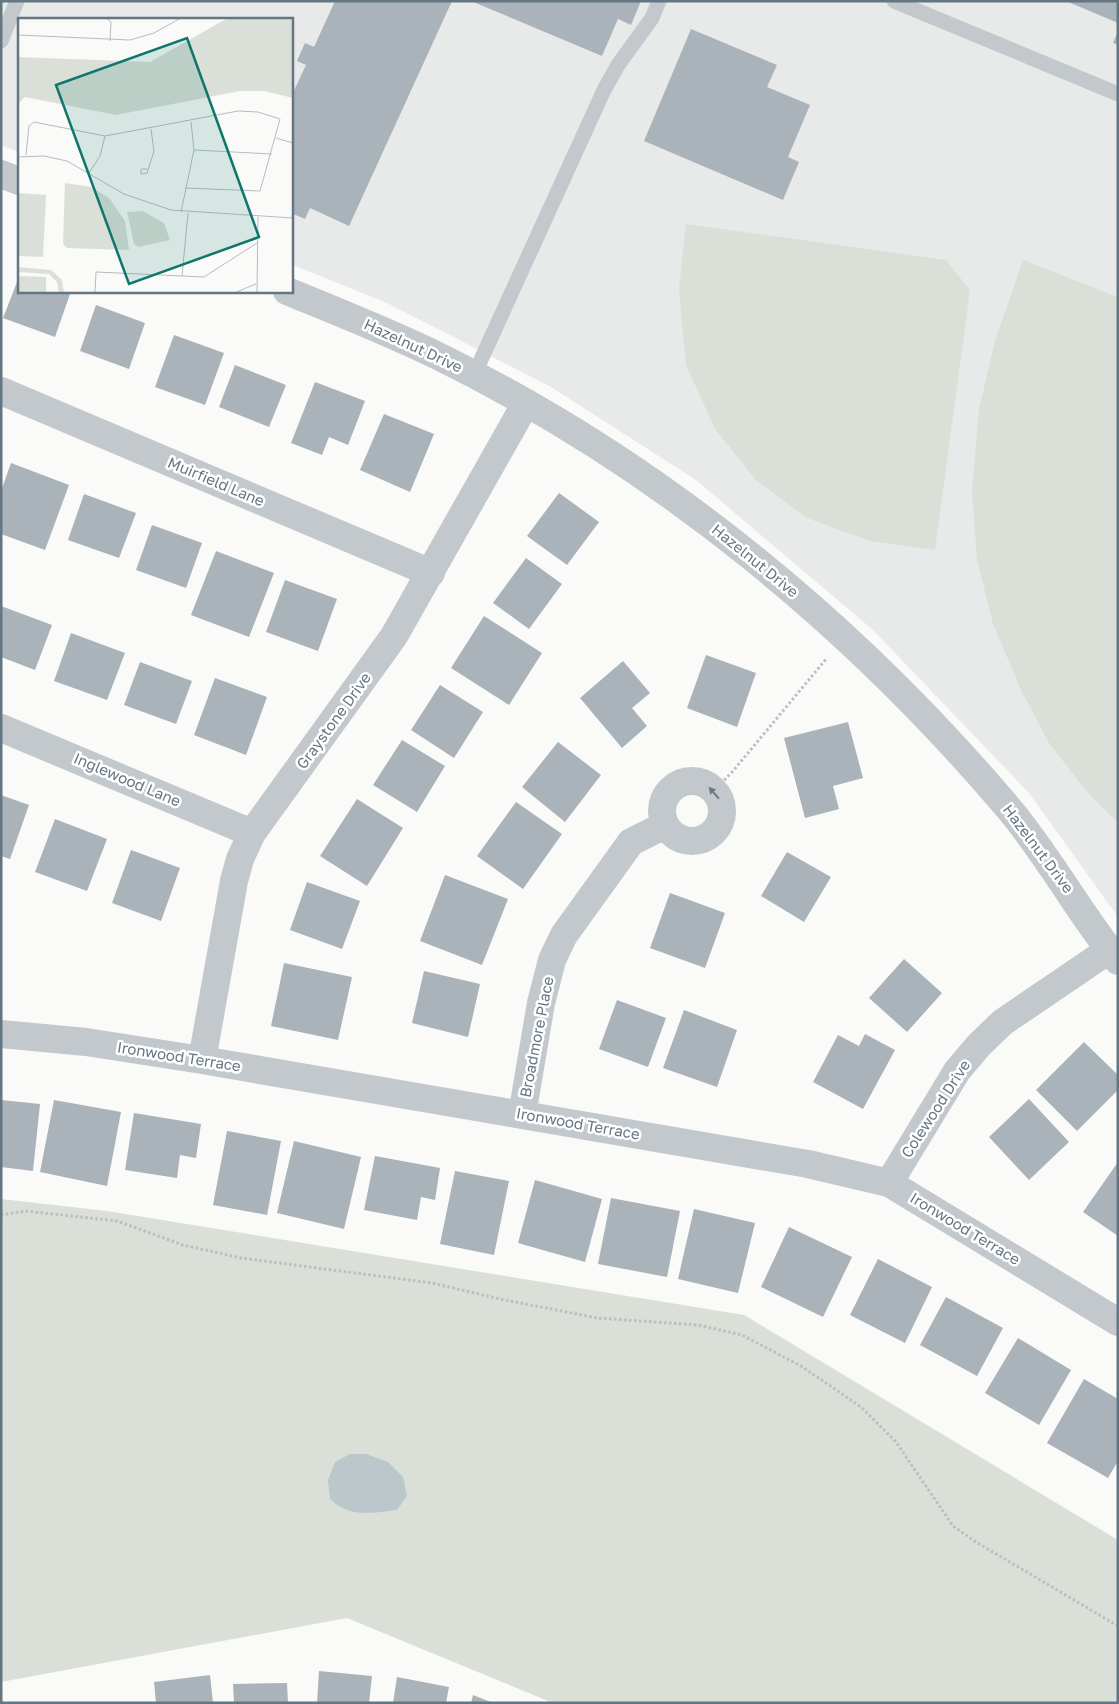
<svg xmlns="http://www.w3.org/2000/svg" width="1119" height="1704" font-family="'Golos Text',sans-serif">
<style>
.built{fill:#e8e9e9}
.green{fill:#dadfd7}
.water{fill:#bbc7cb}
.building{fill:#aab3b9}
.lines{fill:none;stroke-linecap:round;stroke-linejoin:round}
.path{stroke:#bbbfc2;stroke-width:3;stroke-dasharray:2.5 2.5;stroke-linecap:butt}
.service{stroke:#c3c8cc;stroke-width:15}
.minor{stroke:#c3c8cc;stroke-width:28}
.tertiary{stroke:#c3c8cc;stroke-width:28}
.oneway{fill:#6a7a87}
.labels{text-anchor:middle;stroke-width:5;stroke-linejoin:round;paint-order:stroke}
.street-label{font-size:15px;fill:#657683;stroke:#fff}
.inset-road{fill:none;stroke:#b5bdc2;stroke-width:1}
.view{fill:#0f766e;fill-opacity:0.15;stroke:#0f766e;stroke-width:2.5}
.inset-edge{fill:none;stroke:#657683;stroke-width:2.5}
</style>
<rect width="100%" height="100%" fill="#fafaf8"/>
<!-- built -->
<path class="built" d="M1,1H1118V917L1029,793L873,630L696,480L551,387L389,304L291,264V19H19V152L1,145Z"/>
<!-- green -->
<path class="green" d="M686,224L946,260L970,290L935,550L870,541L807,518L756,480L715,429L686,365L679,289Z
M1023,260L1118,297V823L1087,792L1049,743L1022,692L993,624L977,559L972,491L979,409L995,341Z
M1,1199L107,1211L744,1315L1118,1540V1703H553L347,1618L1,1682Z"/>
<!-- water -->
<path class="water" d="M350,1454H366L388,1462L403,1477L407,1496L397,1510C371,1513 350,1518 330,1499L328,1480L335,1462Z"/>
<!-- building -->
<path class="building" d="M335,1H452L349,226L310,208L305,219L291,213V97L306,65L297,61L305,43L314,47Z
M471,1H641L631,25L618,19L602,56Z
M1066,1H1118V23Z
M691,29L777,65L767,87L810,105L788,157L799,162L783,200L644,141Z
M1118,31V45L1113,43Z
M19,277V291H62L70,294L55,337L3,318Z
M96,305L145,323L129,369L80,351Z
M174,335L224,353L205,405L155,387Z
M235,365L286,385L269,427L219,407Z
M315,382L365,401L348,445L329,437L322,455L291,443Z
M384,414L434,434L410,492L360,470Z
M11,463L69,485L45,550L1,534V491Z
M559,493L599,522L567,565L527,536Z
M84,494L136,513L119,558L68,540Z
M152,525L202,543L186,588L136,570Z
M216,551L274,573L249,637L191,615Z
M526,558L562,584L529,629L493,603Z
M285,580L337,599L318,651L266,632Z
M1,606L52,625L35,670L1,657Z
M484,616L542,653L509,705L451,668Z
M71,633L125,653L107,700L54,681Z
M706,655L756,673L737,727L687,708Z
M623,661L650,693L632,708L647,726L622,748L580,698Z
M140,662L192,681L176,724L124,705Z
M215,678L267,697L246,755L194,735Z
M440,685L483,712L454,758L411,730Z
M848,722L863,778L833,786L839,809L805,818L784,738Z
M402,740L445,766L417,812L373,785Z
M558,742L601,775L565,822L522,787Z
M1,795L29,805L10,859L1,856Z
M357,799L403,828L367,886L320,856Z
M516,802L562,834L523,889L477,856Z
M55,819L107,839L87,891L35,872Z
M131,850L180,868L161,921L112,903Z
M787,852L831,877L804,922L761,896Z
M445,875L508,899L482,965L420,941Z
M307,882L360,901L342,949L290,930Z
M670,893L725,913L705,968L650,948Z
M904,959L942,993L907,1032L869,998Z
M284,963L352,977L338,1040L271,1026Z
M424,971L480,984L468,1037L412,1023Z
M617,1000L666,1018L648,1067L599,1049Z
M684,1010L737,1030L717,1087L663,1068Z
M865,1034L895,1050L863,1109L813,1082L838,1035L859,1046Z
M1084,1042L1118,1075V1090L1077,1131L1036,1090Z
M1029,1099L1069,1142L1029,1180L989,1137Z
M1,1100L40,1104L33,1171L1,1167Z
M54,1100L121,1112L107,1186L40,1172Z
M134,1113L201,1124L196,1158L180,1155L177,1178L125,1170Z
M227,1131L281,1141L267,1215L213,1205Z
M294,1141L361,1157L344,1229L277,1213Z
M375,1156L440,1168L435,1200L421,1197L417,1220L364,1210Z
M1118,1162V1236L1083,1212Z
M455,1171L509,1181L494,1255L440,1244Z
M535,1180L602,1199L585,1262L518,1243Z
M611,1198L680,1211L667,1277L598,1264Z
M694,1209L755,1223L738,1293L678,1279Z
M789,1227L852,1257L823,1317L761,1287Z
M878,1259L932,1287L905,1343L850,1315Z
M946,1297L1003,1328L977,1376L920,1345Z
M1018,1338L1071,1370L1039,1425L985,1393Z
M1084,1379L1118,1399V1461L1108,1478L1047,1443Z
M319,1671L372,1676L369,1703H317Z
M210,1675L213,1703H156L154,1682Z
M397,1677L449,1687L446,1703H393Z
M287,1683L288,1703H234L233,1684Z
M473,1695L493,1703H471Z"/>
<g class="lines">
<!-- path -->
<path class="path" d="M714,791L733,771L827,658
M1,1215L25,1211L117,1221L183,1245L241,1258L432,1283L500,1299L597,1318L698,1325L742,1335L801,1366L861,1407L896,1442L953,1526L976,1542L1118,1626"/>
<!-- service -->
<path class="service" d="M894,1L1118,94
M1,41L17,1
M474,375L604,90L618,65L652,18L659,1"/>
<!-- minor -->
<path class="minor" d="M1,391L431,573
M1,728L252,833
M662 811a30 30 0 1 1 60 0a30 30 0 1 1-60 0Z
M1,1034L86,1042L202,1060L808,1164L889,1183L1118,1322
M202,1060L234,881L240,859L252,833L394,636L526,403
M522,1115L541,1003L552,960L564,935L631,842L665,825
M889,1183L957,1071L979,1045L1003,1022L1109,950"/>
<!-- tertiary -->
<path class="tertiary" d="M1,174L19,181
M287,291C338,312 389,332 438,356C658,464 852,623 1010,810C1050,858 1079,913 1118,961"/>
</g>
<!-- one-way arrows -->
<defs><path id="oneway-solid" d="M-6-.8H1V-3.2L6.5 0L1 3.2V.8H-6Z" transform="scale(1.25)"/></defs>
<use class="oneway" href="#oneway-solid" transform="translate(714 793) rotate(-131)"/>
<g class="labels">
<!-- street labels -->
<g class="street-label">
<text transform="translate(413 346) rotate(25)" y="5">Hazelnut Drive</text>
<text transform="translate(216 482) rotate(23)" y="5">Muirfield Lane</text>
<text transform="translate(755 561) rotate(39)" y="5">Hazelnut Drive</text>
<text transform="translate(334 721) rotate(-54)" y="5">Graystone Drive</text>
<text transform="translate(127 780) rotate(23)" y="5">Inglewood Lane</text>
<text transform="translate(1038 849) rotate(53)" y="5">Hazelnut Drive</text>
<text transform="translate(537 1037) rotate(-79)" y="5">Broadmore Place</text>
<text transform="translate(179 1057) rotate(9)" y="5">Ironwood Terrace</text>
<text transform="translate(936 1109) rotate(-57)" y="5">Colewood Drive</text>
<text transform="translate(578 1124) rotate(10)" y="5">Ironwood Terrace</text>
<text transform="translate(965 1229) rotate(31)" y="5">Ironwood Terrace</text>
</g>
</g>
<!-- overview -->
<g transform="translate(18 18)">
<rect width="275" height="275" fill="#fafaf8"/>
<path d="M210,0H275V80L246,73H222L98,97L7,79L0,86V39L132,44ZM47,165L74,169L92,181L107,203L111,232L49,230L45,226ZM0,175L28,177L25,239L0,238ZM125,193L146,205L152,222L120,229L116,226L109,194ZM0,249L33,252L44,262L46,275H41L39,264L31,256L0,254ZM0,258L28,259V275H0Z" fill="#dadfd7"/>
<path class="inset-road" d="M88,0L93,4L92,23M0,17L112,22L136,15L163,0M258,120L275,125M176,132L254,136M8,137L11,108L16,104L87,118L220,93L240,94L262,101L242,173L167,170M0,139L26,138L49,143L106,176L153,192L275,200M129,151H123V156L129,155L136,133L133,111M71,155L82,138L87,118M163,194L176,132L173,104M164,258L170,195M77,275L78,254L186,259L239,225M216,275L238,266M239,275L240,199M242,275H258"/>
<path class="view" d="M169,20L241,219L111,266L38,67Z"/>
<rect width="275" height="275" class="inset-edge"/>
</g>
<!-- border -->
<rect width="1119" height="1704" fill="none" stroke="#657683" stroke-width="5"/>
</svg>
